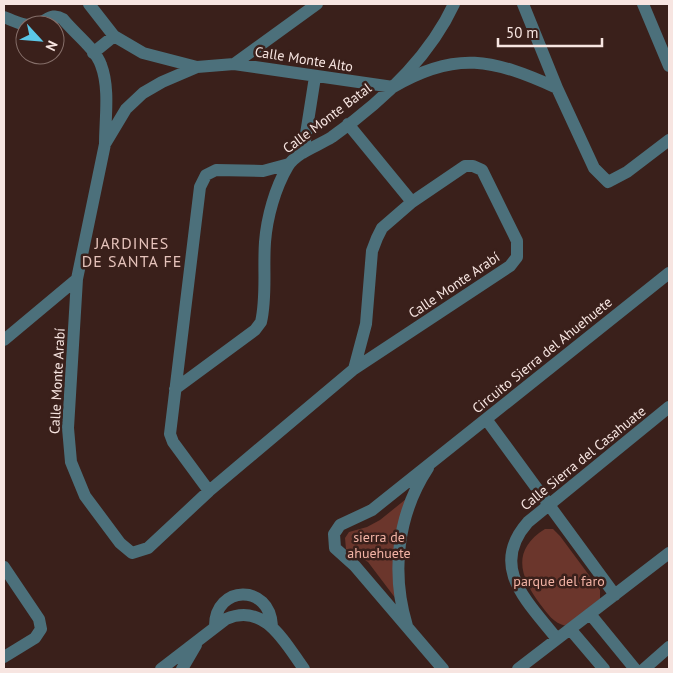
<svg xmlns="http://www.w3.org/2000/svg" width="673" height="673" font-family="'PT Sans',sans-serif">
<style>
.green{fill:#6b362c}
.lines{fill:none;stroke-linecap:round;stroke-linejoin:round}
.minor{stroke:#4c707b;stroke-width:12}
.labels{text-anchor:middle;stroke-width:5;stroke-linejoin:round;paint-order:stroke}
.street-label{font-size:14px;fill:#f7e5e1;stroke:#3a201b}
.park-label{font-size:14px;fill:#f2b3a5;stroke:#3a201b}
.quarter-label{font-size:16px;letter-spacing:1px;fill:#e6c3bb;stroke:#3a201b}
</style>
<rect width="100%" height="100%" fill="#3a201b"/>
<!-- green -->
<path class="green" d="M411,495L396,599L368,562L346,549L345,538L349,532L367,527L380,520Z
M545,529H553L560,536L600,590V599L566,626C553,623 548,614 540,604C520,577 511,550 545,529Z"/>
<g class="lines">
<!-- minor -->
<path class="minor" d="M89,4L114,36L143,53L197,67L234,64L393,87C456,50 493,59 557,88
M523,4L557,88L594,168L608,182L627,172L669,140
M643,4L669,66
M4,17C14,21 25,27 36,24C47,21 52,12 63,19C74,33 95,48 101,65C110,88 105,119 105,144
M93,53L114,36
M234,64L317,4
M197,67L162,82L143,93L126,109L105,144L77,279L68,428L71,462L85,496L120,543L132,553L148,548L209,491L354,369L510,266L517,257V241L482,170L473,166H465L412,202L382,228L377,238L372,251L366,324L354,369
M348,124L412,202
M303,153L315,77
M4,340L77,279
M175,389L255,330L261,322C267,296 263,269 265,242C267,217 275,188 288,166C297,152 318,146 332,137C380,103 429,58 454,4
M486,419L615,595
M209,491L173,442L170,434L200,187L206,175L216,170L263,171L289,164
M4,567L39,619L41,629L35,638L4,657
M590,614L635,669
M215,626C215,585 270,583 272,626
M407,626C391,573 397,515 428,468
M570,629L604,669
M557,639C528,602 488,567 528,522L669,407
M161,669L226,619C265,602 285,643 304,669
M182,669L196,645
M443,669L355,566L335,548L334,534L340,525L372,510L669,273
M518,669L669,553
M644,669L669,647"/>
</g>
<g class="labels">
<!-- street labels -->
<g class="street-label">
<text transform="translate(304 59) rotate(9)" y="5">Calle Monte Alto</text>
<text transform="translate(327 118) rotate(-37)" y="5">Calle Monte Batal</text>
<text transform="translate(454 285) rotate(-34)" y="5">Calle Monte Arabí</text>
<text transform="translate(542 355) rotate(-39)" y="5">Circuito Sierra del Ahuehuete</text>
<text transform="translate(57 381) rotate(-87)" y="5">Calle Monte Arabí</text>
<text transform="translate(583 458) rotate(-39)" y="5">Calle Sierra del Casahuate</text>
</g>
<!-- park labels -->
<g class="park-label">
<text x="379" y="542">sierra de<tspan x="379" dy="16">ahuehuete</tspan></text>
<text x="559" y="586">parque del faro</text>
</g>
<!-- quarter labels -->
<g class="quarter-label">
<text x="132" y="249">JARDINES<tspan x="132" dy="18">DE SANTA FE</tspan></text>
</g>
</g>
<!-- border -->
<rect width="673" height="673" fill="none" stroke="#f7e5e1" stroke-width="10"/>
<!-- north arrow -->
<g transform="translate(40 40) rotate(116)"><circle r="24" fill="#3a201b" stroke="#866f6a"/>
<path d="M0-4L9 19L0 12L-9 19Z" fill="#5bc7e7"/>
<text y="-8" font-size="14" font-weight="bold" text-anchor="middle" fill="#f7e5e1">N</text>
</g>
<!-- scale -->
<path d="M498 38v8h104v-8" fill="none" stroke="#f7e5e1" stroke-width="2.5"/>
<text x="506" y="38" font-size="15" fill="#f7e5e1" stroke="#3a201b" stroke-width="4" paint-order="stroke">50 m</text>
</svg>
